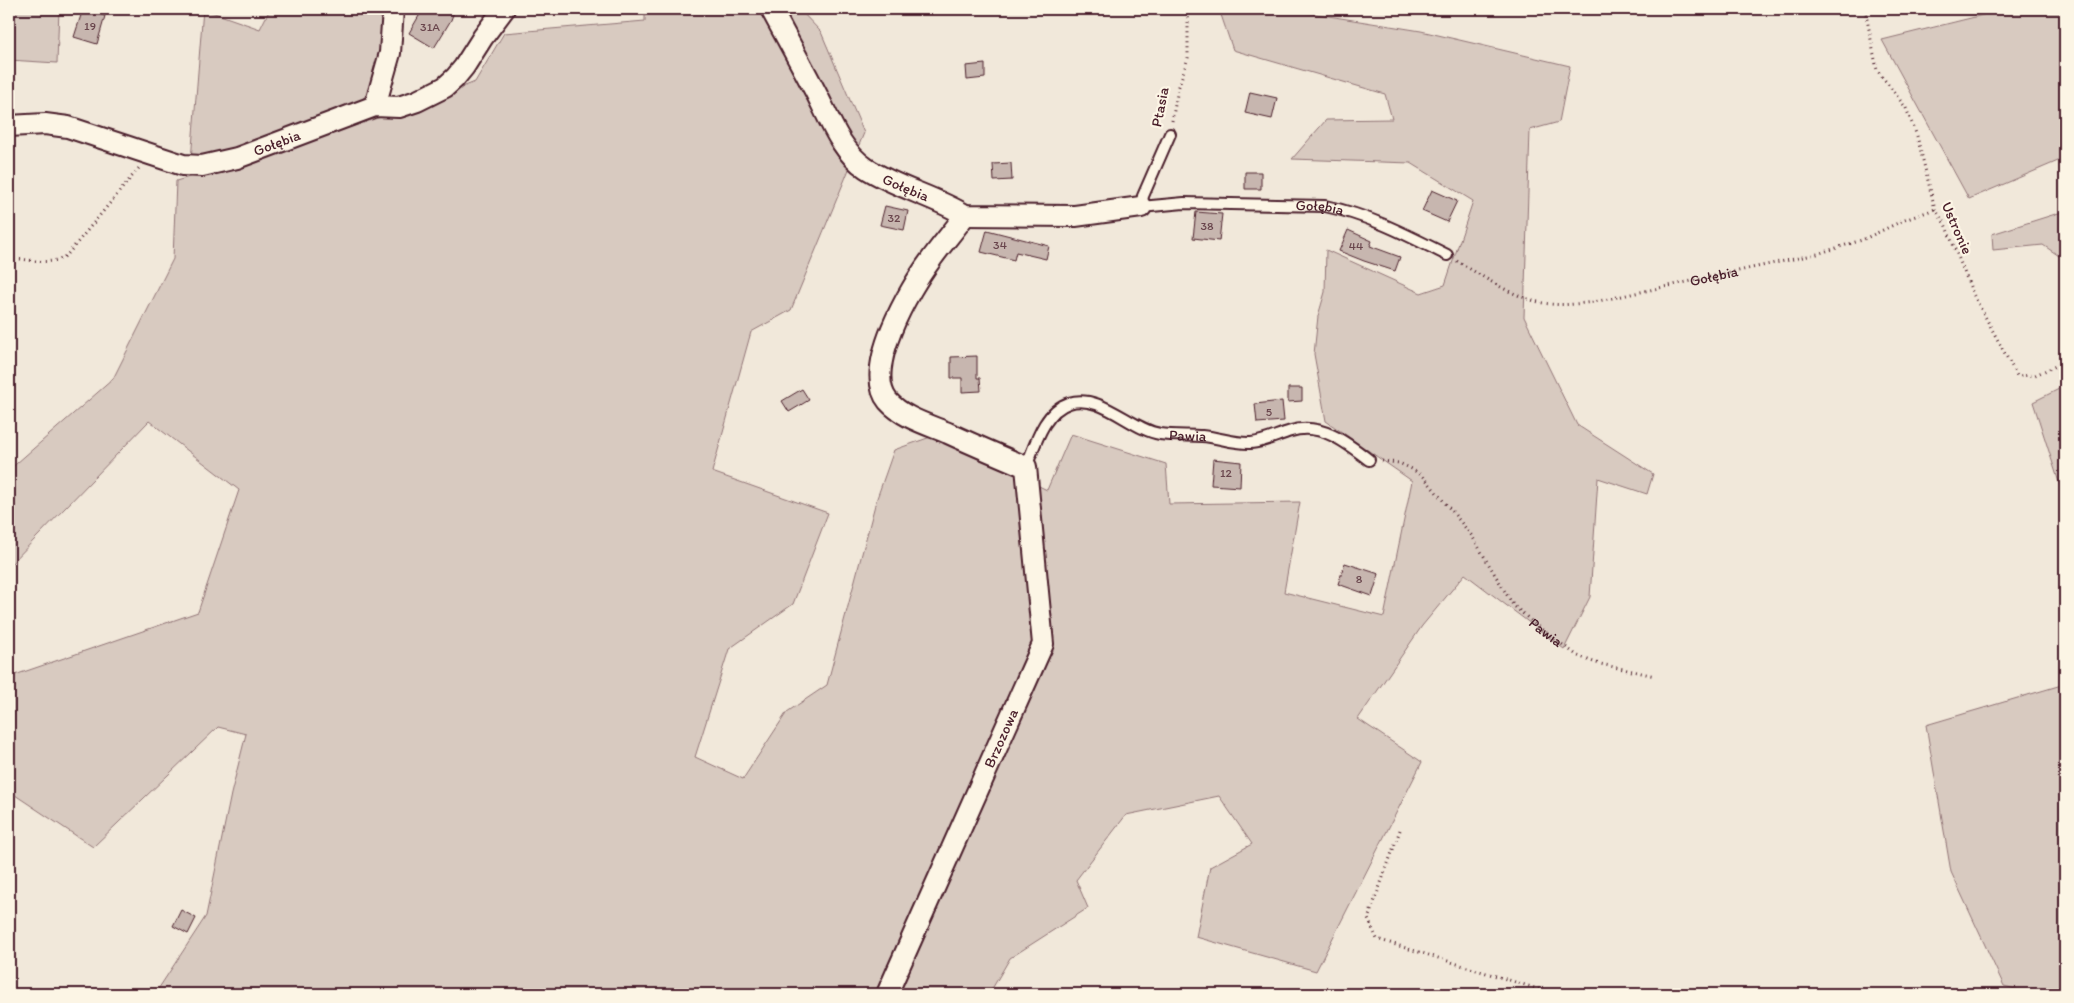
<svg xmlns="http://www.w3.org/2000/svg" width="2074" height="1003" font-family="Itim,sans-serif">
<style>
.green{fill:#d8cac0;stroke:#917476}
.building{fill:#c7b6af;stroke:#4a1f2b}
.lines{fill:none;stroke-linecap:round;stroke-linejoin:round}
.service-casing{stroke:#4a1f2b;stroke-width:14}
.minor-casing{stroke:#4a1f2b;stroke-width:24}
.path{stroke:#4a1f2b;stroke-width:3;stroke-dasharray:1 4;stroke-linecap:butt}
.service{stroke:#fcf5e5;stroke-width:10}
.minor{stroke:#fcf5e5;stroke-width:20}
.labels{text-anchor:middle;stroke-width:4.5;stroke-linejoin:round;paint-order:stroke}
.number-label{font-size:12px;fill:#69454c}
.street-label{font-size:15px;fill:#4a1f2b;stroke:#fcf5e5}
</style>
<rect width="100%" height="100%" fill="#f1e8da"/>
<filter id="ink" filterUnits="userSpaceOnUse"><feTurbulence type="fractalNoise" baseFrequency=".02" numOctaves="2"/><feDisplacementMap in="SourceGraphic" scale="10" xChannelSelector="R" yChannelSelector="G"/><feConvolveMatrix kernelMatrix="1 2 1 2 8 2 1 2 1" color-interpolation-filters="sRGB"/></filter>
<g filter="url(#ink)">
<!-- green -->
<path class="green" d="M9,9H59L57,63L9,60Z
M203,9L260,29L270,9H386C385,42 388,77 360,101L237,148L191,160Z
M645,9H799L821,32L864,133L791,310L751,332L712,472L828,513L793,604L729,649L695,757L743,779L787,712L827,685L876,501L894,450L936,435L1047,490L1071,434L1166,464L1169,504L1300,502L1284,592L1384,617L1412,481L1326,421L1314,354L1318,316L1325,292L1326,250L1421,293L1445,285L1473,201L1411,163L1292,159L1326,120L1392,119L1385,94L1233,50L1219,9H1285L1421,31L1570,66L1559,122L1530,130L1524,317L1577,425L1653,474L1647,494L1598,478L1590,597L1564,649L1465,574L1422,626L1358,719L1422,762L1316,971L1196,937L1210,867L1252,844L1219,796L1126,815L1076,880L1088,908L1010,958L989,994H155L206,916L231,794L246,734L218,727L93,847L9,791V677L198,612L239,490L149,421L9,566V470L113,379L173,259L176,181L278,151L420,104L475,82L504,33L645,21Z
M2000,9H2065V158L1969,199L1882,40L1995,12Z
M2065,211V260L2043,245L1993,250L1992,234Z
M2065,386V501L2033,402Z
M2065,684V994H2034L2004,986L1951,872L1926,725Z"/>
<!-- building -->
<path class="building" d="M83,9L105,16L97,44L74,37Z
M423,9H455L451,20L434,48L409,33Z
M985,64V78L967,80L966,66Z
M1250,92L1277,98L1272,119L1245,113Z
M1011,163L1012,180L994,181L993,164Z
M1245,172H1261V189H1245Z
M1432,190L1457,201L1447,222L1422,211Z
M885,206L908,211L904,230L880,225Z
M1196,212L1222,214L1219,241L1193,238Z
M987,230L1049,246L1046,259L1016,252L1014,260L981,252Z
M1348,230L1372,241L1370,246L1400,257L1395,271L1364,261L1339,251Z
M977,356V378H980L981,391L962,392V378H951V357Z
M1288,388H1302V401L1288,402Z
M802,389L809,400L789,412L782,401Z
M1282,401L1284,421L1257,423L1255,404Z
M1213,459L1241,462L1240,487L1211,485Z
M1345,563L1379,574L1372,596L1338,584Z
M181,910L196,918L188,934L173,926Z"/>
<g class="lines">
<!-- service casing -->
<g class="service-casing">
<g id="service">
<path id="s3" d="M1170,134L1143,196L1141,207L1184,203L1325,206C1369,215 1407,235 1447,255"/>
<path id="s4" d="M1026,467C1035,445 1044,411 1069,403C1101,393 1130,429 1160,434C1174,436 1188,435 1202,436C1218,437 1234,444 1251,443C1265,442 1277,435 1291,431C1320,422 1346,442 1369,460"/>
</g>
</g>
<!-- minor casing -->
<g class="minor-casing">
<g id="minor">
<path id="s5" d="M771,9C785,35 800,62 814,89C828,115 840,151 866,168C897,188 934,196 965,215L1075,216L1141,207"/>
<path d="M375,106L390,53L393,9"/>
<path id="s6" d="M9,126L45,124L68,127L183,165L202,166L237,158L375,106L399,107L417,101L445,87L455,78L464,67L483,37L504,9"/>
<path id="s7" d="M887,994L1043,644L1026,467C1000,456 974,445 948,433C929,425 903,418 888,401C862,369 910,288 930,261C941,245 954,231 965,215"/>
</g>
</g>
<!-- path -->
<g class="path">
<path d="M1865,9L1877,70L1906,108L1917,136L1935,209L1945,224L1973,294L2017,376L2035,375L2065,362"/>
<path d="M1172,121L1178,89L1188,58V9"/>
<path d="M20,259C37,261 53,265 67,255L139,168"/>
<path id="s1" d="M1457,261C1484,277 1512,297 1543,303C1560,306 1577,304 1594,302L1817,254L1862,240L1902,221L1935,209"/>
<path id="s2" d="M1382,461L1399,463L1412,469L1424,477L1472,536L1513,605L1537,626L1578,656L1596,663L1655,676"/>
<path d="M1400,830L1368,919L1377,939L1554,994"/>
</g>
<!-- service -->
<use href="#service" class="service"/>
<!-- minor -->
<use href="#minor" class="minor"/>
</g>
</g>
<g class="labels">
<!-- number labels -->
<g class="number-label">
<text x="90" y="30">19</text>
<text x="430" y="31">31A</text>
<text x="894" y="222">32</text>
<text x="1207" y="230">38</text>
<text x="1000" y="249">34</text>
<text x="1356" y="250">44</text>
<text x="1269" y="416">5</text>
<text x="1226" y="477">12</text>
<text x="1359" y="583">8</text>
</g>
<!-- street labels -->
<g class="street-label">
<text transform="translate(1160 107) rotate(-79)" y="5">Ptasia</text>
<text dy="5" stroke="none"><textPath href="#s6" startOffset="278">Gołębia</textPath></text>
<text dy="5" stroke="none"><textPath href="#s5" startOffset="231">Gołębia</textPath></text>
<text dy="5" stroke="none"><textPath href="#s3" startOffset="258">Gołębia</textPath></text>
<text transform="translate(1957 228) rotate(66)" y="5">Ustronie</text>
<text dy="5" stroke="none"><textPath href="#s1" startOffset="270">Gołębia</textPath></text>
<text dy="5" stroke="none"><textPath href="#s4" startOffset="206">Pawia</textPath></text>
<text dy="5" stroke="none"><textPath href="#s2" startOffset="245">Pawia</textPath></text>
<text dy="5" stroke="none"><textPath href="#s7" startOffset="280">Brzozowa</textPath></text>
</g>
</g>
<!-- margin -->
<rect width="2074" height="1003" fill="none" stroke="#fcf5e5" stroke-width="30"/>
<rect x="15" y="15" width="2044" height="973" fill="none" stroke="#4a1f2b" stroke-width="2" filter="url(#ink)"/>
</svg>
